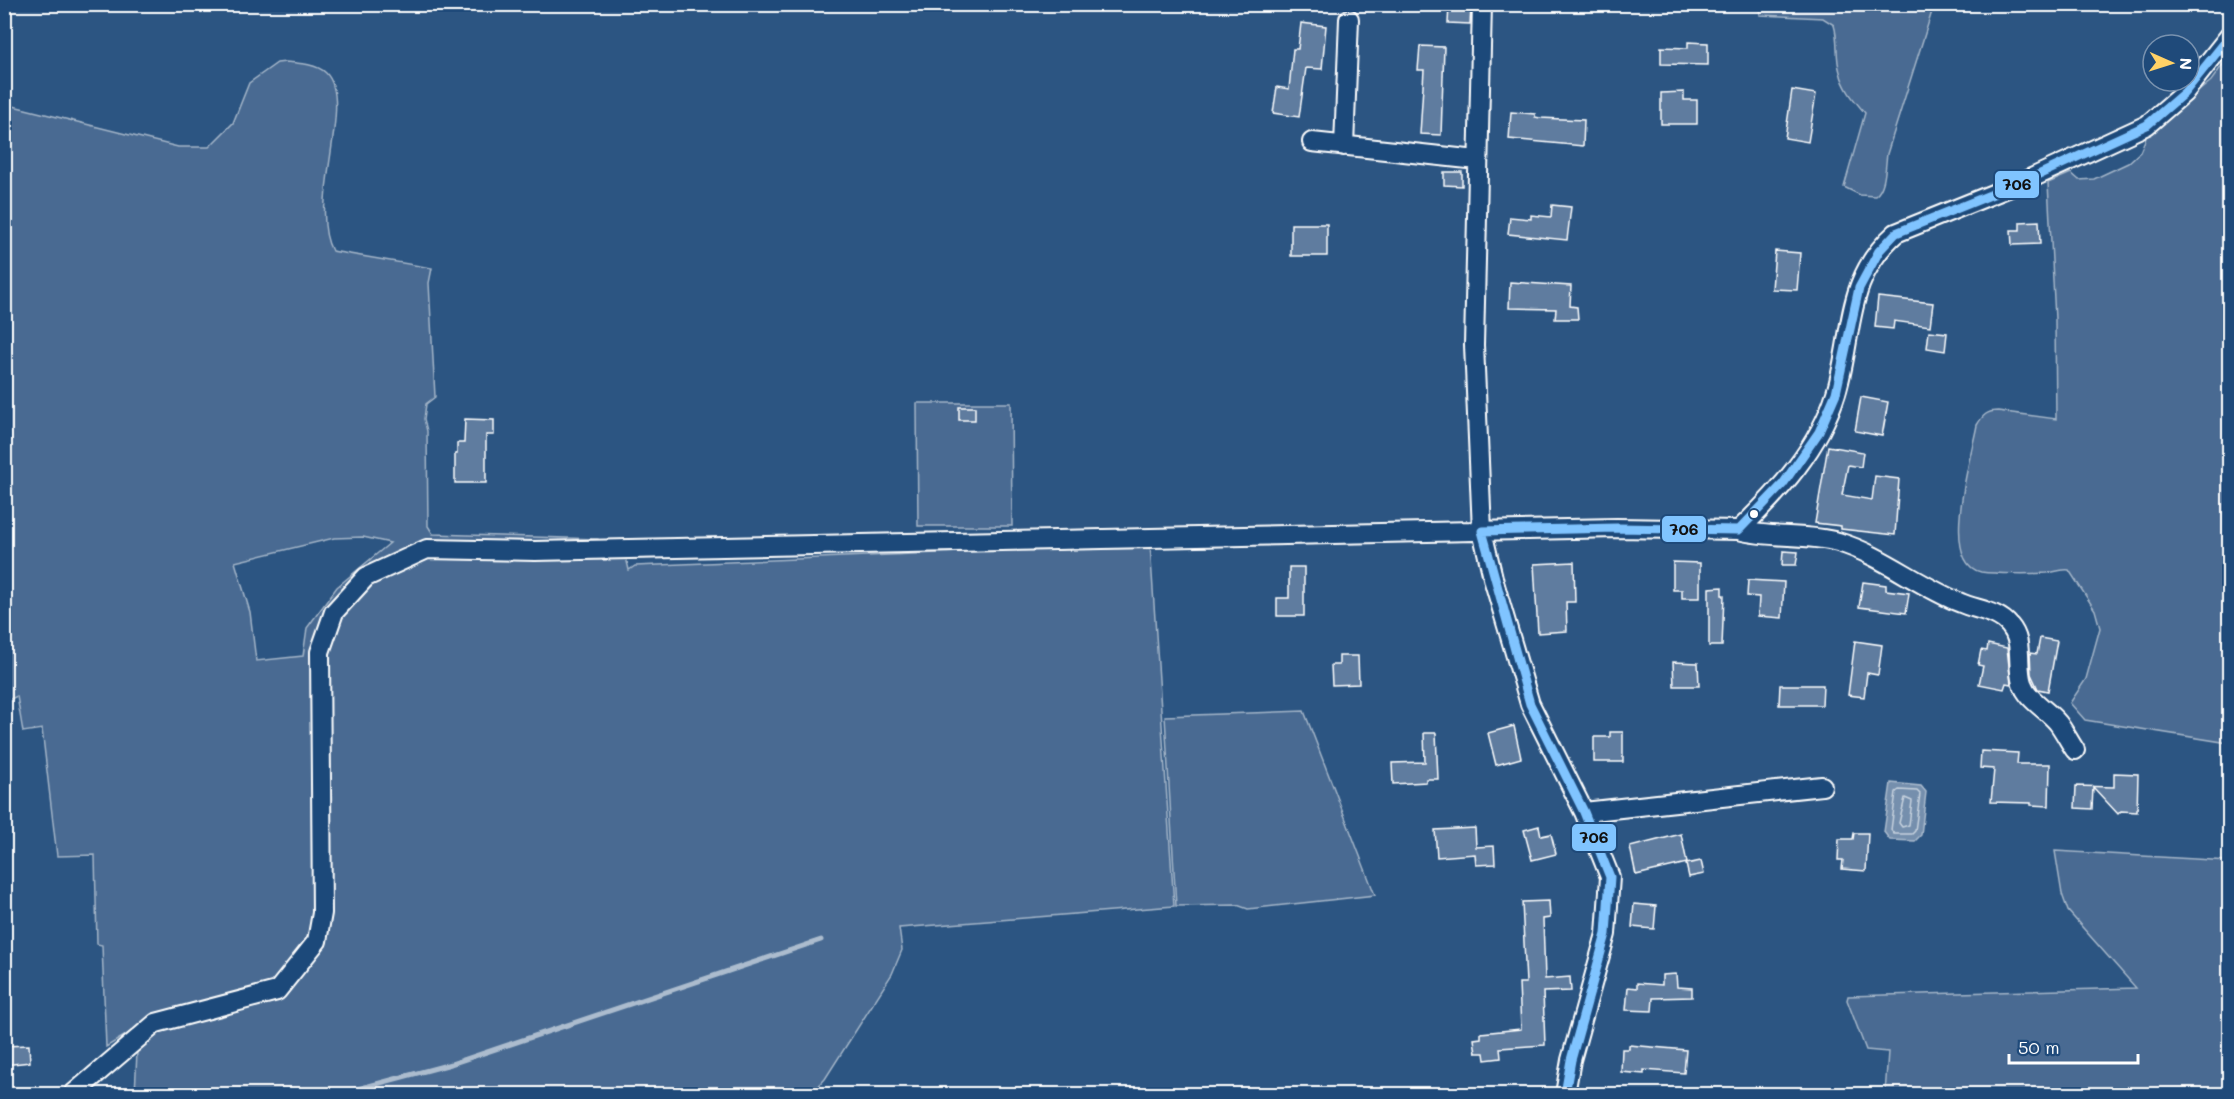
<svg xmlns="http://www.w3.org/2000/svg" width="2234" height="1099" font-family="Mali,sans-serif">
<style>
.green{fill:#486b92;stroke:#a4b5c8;stroke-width:1.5;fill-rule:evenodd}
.water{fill:#748fad;stroke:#acbcce;stroke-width:1.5}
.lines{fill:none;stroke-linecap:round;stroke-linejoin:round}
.shore{stroke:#c7d2de;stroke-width:1.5}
.stream{stroke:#acbcce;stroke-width:5}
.building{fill:#5e7c9f;stroke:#fff;stroke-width:1.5}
.street-casing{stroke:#fff;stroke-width:22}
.street{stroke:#1f4a7a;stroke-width:18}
.bus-1-casing{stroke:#1f4a7a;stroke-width:14}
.bus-1{stroke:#80c4ff;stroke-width:9}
.bus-dot{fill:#fff;stroke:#1f4a7a;stroke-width:2}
.line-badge{stroke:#1f4a7a;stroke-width:2}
.pale-badge-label{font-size:16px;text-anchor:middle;font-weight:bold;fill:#111}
</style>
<rect width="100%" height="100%" fill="#2c5582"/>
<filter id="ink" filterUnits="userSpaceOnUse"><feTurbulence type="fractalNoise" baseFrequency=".0167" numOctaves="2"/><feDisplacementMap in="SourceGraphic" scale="12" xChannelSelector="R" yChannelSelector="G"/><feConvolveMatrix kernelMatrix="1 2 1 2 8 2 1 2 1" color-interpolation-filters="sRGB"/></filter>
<g filter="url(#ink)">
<!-- green -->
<path class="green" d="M1761,5H1934L1887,154C1885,167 1886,188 1875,196L1860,195L1844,187L1865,113C1854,100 1844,89 1840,72C1835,57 1839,41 1834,25L1823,18L1760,15Z
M2229,56V743L2085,720L2070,703L2086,679L2100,628L2095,610L2069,570C2061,569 2055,572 2047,573C2032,574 1996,574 1981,572C1938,563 1972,454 1977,425C1983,415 1987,411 1998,411L2056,419L2055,319L2048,183L2071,173L2079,180L2094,179L2128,163L2140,152L2148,133L2211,81Z
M286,62C298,63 317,64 326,73C355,102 307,205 332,251L432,268L429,283L435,397L426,404L424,419L427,431L428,526L433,534L598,539L603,554L625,553L629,570L635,566L1150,544L1174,906L899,928L902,950L892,974L825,1079L811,1094H135L137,1052L177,1009L156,1017L106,1047L102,945L97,944L95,855L57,856L42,729L23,732L17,696L6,701L5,711V104L178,147H209L233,123L249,83L277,63ZM363,537L390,543L337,587L307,628L303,656L256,661L250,612L235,562L334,538Z
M917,403H1011L1012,526H918Z
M1304,711L1375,895L1248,909L1237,905L1176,906L1165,716Z
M2055,851L2229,861V1094H1885L1888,1052L1866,1050L1847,1000L1848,996L2136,988L2068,911L2062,894Z"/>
<!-- water -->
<path class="water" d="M1891,783L1921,786L1926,792L1921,835L1915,841L1890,840L1884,832Z"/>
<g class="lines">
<!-- shore -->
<path class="shore" d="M1899,790L1917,791L1920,794L1915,831L1912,834H1894L1891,830L1896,792Z
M1905,798L1912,801L1909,825L1902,827L1899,823Z"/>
<!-- stream -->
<path class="stream" d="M339,1094L451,1064L821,940"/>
</g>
<!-- building -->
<path class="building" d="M1449,6L1471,7L1470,24L1448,23Z
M1301,23L1326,26L1322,69L1306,68L1299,117L1273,113L1277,87L1289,89L1293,49H1298Z
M1688,42L1708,43V65L1661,64V47L1688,48Z
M1420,46L1444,47L1441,135L1420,134L1424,70H1418Z
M1792,90L1816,94L1808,142L1785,138Z
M1684,92V100H1697V124H1661V93Z
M1511,112L1535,114V117L1540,118L1584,120L1583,146L1509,139Z
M1444,172H1462V186L1444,185Z
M1552,205L1571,207L1567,240L1508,234L1510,217L1531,219V215L1551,217Z
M2039,221L2040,244L2012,245L2011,230H2020V222Z
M1291,224H1327V256H1291Z
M1775,251L1800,253L1797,290L1772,289Z
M1510,282L1571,286L1570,306L1577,307L1578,319H1555L1556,309L1509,308Z
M1878,297L1933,303L1930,326L1894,321L1893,329L1875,327Z
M1929,331L1947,333L1945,351L1927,348Z
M1861,397L1888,402L1882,436L1855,431Z
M959,407H975V420H959Z
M465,419L494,420V435H486V483H455V454H457V443H464Z
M1828,446L1863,452L1861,467L1848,465L1842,495L1872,500L1875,476L1899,479L1895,535L1841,529V526L1815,523Z
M1783,551L1798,552L1796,565H1782Z
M1574,562L1575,602H1566L1567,631L1538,633L1534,564Z
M1673,562L1700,563V598H1682V590H1673Z
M1289,567H1304V616H1277V598H1289Z
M1748,580L1784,582L1782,618L1758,616L1759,597L1747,596Z
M1863,582L1886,585V590L1909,593L1906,613L1859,607Z
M1722,587V595H1724L1722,646H1709V588Z
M2040,638L2057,641L2048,691L2038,689L2031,674L2030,653L2037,654Z
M1855,641L1882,645L1878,675L1867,673L1864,697L1848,695Z
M1988,644L2007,648L2011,684L2006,683L2004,689L1979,684L1983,666L1978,665L1981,650L1987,651Z
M1339,656H1358L1359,684L1332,685L1331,665H1339Z
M1673,662L1698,663L1699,686H1674Z
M1780,685H1823L1822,705H1779Z
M1514,726L1521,758L1496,765L1488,733Z
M1610,732H1623V762H1594V737H1610Z
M1424,733H1436L1438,779H1426V782L1393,784L1392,763L1425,762Z
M1981,751L2018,753L2017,764H2050L2049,806L2031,805V803L1991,802L1994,769L1980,768Z
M2114,773L2138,774L2137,812L2121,811L2118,814L2093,787L2092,809L2075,808L2076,786L2114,787Z
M1539,826L1541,836L1551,834L1556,854L1532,860L1524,830Z
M1475,828L1476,847L1494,846L1495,864L1476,865L1475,854L1437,857L1435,830Z
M1854,833H1868L1866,871L1842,869L1843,860H1838L1839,839H1853Z
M1681,834L1687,863L1636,875L1630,847Z
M1701,861L1704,874L1689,877L1686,864Z
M1549,901L1550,918L1543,919L1545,979L1570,977L1571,991L1543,992L1545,1045L1500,1048L1501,1058L1485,1060L1484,1053H1476L1474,1039L1481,1038V1033L1521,1029L1519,983H1526L1522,902Z
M1634,904L1656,906L1654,929L1632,927Z
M1676,974L1677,987L1692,988V997L1653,998L1652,1011L1626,1010L1628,987L1637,988V983L1662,985V975Z
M29,1045L30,1062L4,1065V1046Z
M1629,1045L1686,1050L1684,1073L1644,1070V1074L1621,1072L1622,1049H1629Z"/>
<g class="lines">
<!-- street casing -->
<g class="street-casing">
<path id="street" d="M1482,4L1474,345L1482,531L1494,582L1530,704L1584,812L1610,877L1606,934L1571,1060L1565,1094
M1312,142L1477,160
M1344,146L1349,19
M1739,530C1771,539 1806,533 1838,542C1882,555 1918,586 1961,603C1977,610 1998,611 2010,626C2024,642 2016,664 2022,683C2028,701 2047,709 2058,723C2064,731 2069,741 2075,750
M1584,812L1822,786
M73,1094L156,1023L277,991L317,941L322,913L320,652L334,612L366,577L427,549L535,551L1617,528L1739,530C1780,491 1819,448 1836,393C1854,333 1844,279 1896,233L2025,181L2147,125L2184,93L2230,35"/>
</g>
<!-- street -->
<use href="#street" class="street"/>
<!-- bus-1 casing -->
<g class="bus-1-casing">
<path id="bus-1" d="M1565,1094L1571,1060L1606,934L1610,877L1584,812L1530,704L1482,531L1617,528L1739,530L1783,484L1819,432L1836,393L1859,288L1879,251L1896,233L2025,181L2147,125L2184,93L2230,36"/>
</g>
<!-- bus-1 -->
<use href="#bus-1" class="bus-1"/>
</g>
</g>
<!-- markers -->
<circle class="bus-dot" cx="1754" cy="514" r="5"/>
<g class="line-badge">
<rect x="1994" y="170" width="46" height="29" rx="6" fill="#80c4ff"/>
<rect x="1661" y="515" width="46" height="28" rx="6" fill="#80c4ff"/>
<rect x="1571" y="823" width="46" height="29" rx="6" fill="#80c4ff"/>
</g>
<g class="pale-badge-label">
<text x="2017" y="190">706</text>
<text x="1684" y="535">706</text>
<text x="1594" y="843">706</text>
</g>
<!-- margin -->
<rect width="2234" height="1099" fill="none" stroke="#1f4a7a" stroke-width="24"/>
<rect x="12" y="12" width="2210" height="1075" fill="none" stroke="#fff" stroke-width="2" filter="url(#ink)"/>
<!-- north arrow -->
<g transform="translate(2171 63) rotate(93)"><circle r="28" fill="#1f4a7a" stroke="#7992af" stroke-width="1.5"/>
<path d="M0-4.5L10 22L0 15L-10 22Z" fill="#ffd166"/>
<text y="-9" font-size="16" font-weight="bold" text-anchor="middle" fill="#ffffff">N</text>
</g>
<!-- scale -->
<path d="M2009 1054v9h129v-9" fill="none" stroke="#ffffff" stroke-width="3"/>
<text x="2018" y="1054" font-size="18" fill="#ffffff" stroke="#1f4a7a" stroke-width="4.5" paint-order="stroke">50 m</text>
</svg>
